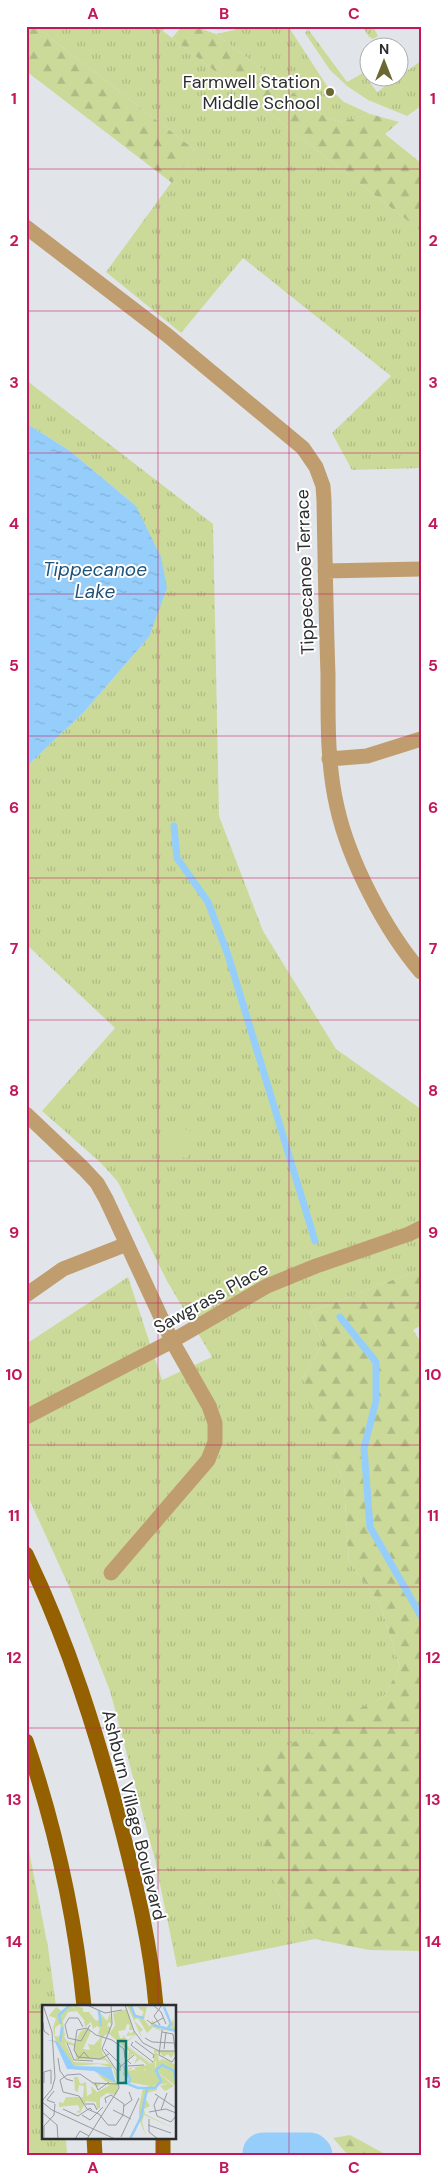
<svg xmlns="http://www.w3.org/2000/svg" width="447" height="2181" font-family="'DM Sans',sans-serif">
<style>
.grass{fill:url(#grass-tufts)}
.forest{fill:url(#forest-firs)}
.pitch{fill:#cbda99}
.water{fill:url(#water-ripples)}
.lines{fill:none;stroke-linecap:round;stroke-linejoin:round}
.stream{stroke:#96cefb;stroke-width:7}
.river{stroke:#96cefb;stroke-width:41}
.minor{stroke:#c09d6e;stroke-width:15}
.major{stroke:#956100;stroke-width:15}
.grid{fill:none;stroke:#c2185b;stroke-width:1;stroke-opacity:0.55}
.poi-dot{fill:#6b6733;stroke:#fff;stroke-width:2}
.labels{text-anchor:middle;stroke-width:4;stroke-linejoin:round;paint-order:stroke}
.poi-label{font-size:18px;fill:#2b2d2f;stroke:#fff;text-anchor:end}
.street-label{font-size:18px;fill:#2b2d2f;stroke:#fff}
.water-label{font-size:19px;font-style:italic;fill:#1f5379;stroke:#fff}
.inset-river{fill:none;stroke:#96cefb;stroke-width:2.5}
.inset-road{fill:none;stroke:#989b9f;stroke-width:1}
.view{fill:#0f766e;fill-opacity:0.15;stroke:#0f766e;stroke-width:2.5}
.inset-edge{fill:none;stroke:#2b2d2f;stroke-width:2.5}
.neatline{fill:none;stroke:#c2185b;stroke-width:2}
.grid-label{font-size:16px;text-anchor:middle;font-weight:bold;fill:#c2185b}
</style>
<defs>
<pattern id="grass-tufts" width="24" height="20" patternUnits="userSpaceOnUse" patternTransform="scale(1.25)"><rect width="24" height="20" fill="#cbda99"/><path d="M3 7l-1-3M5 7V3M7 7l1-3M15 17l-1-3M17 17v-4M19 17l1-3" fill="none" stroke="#aebb84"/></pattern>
<pattern id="forest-firs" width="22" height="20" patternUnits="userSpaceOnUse" patternTransform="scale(1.25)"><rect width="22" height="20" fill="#cbda99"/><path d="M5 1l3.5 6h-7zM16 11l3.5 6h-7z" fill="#aebb84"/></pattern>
<pattern id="water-ripples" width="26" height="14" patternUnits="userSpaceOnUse" patternTransform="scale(1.25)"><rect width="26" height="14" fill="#96cefb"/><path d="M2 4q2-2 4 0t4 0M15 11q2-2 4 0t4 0" fill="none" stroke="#81b1d7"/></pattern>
</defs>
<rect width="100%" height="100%" fill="#e1e5ea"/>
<!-- grass -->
<path class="grass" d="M35,26H166L163,31L421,231V468L352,470L332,433L391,376L243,258L181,333L106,272L195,150Z
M239,26H288L327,86L344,102L370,114L340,122L325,117L216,34L234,30Z
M362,26H373L378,36L373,39L369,37Z
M308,29L347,82L363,73L377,92L421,61V106L407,116L368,100L347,86L330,70L305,33Z
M26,380L213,524L219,816L263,931L336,1049L421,1109V1269L310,1312L323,1343L303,1378L344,1484L349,1561L380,1604L400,1667L384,1696L328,1726L275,1888L315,1939L177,1967L155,1860L110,1691L71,1591L26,1492V1344L128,1277L162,1380L212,1357L167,1281L118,1182L101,1163L42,1111L115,1028L26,944V767L84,712L149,637L136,506L70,451L26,423Z
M26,1836L48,1947L56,2006H44V2137H66L67,2155H26Z"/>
<!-- forest -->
<path class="forest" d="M26,26H35L195,150L172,183L26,71Z
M182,26H193L216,34L325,117L340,122L370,114L399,122L385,134L421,163V231L172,38Z
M421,1269V1325L413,1330L421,1342V1951L369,1950L315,1939L275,1888L259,1822V1760L384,1696L400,1667L380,1604L349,1561L344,1484L330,1448L306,1397L303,1378L323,1343L310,1312Z
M350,2135L387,2155H348L333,2138Z"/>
<!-- pitch -->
<path class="pitch" d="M163,1128L190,1130L188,1158L160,1156Z"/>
<!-- water -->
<path class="water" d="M26,423L70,451L136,506L161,557L167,588L149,637L84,712L26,767Z"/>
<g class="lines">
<!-- stream -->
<path class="stream" d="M174,826L177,858L208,902L228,955L315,1241
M340,1317L376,1362V1401L364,1448L370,1527L421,1616"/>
<!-- river -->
<path class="river" d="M263,2153H310L312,2155"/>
<!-- minor -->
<path class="minor" d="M26,227L167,335L303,448L316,467L323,486L324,500C325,559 326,617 328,675C328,719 327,764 337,807C349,861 385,930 421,972
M325,571L421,569
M329,759L367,756L421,739
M26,1114L84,1169L97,1183L106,1199L172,1341L209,1406L215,1423V1442L208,1460L111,1573
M26,1295L63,1269L127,1244
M26,1417L172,1341L267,1286L316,1266L409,1234L421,1228"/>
<!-- major -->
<path class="major" d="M26,1554C69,1643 98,1736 122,1830C137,1888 151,1947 156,2006
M26,1741C55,1826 75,1916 84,2006
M94,2137L95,2155
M163,2137V2155"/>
</g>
<!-- grid -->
<path class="grid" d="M158,26V2006M289,26V2155M26,169H421M26,311H421M26,453H421M26,594H421M26,736H421M26,878H421M26,1020H421M26,1161H421M26,1303H421M26,1445H421M26,1587H421M26,1728H421M26,1870H421M26,2012H44M175,2012H421M158,2137V2155"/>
<!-- markers -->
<circle class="poi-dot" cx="330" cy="92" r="5"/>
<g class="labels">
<!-- poi labels -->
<g class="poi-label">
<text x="320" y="88">Farmwell Station<tspan x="320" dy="21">Middle School</tspan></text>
</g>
<!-- street labels -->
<g class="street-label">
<text transform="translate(305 572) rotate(-92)" y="6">Tippecanoe Terrace</text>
<text transform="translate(211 1298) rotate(-29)" y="6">Sawgrass Place</text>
<text transform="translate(134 1815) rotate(76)" y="6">Ashburn Village Boulevard</text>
</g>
<!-- water labels -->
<g class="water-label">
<text x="95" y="576">Tippecanoe<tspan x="95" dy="22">Lake</tspan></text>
</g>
</g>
<!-- overview -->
<g transform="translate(42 2005)">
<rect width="134" height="134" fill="#e1e5ea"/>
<path d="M30,0L41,3V7H47L54,16L58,14L55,4L65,16L68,8L70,20L67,17L65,21L69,22L68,28L73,20L71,8L85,4L91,25H87L88,20L85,19L83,25L76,26L78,33H81V30L84,34L81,36L83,37L93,30L84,31L87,26L88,29L92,26L94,30L82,39L108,59L112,55V45L134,46L129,53L126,49L121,52L119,48L113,47L116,49L117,56L120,54L125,55L134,60V64L125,55L117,57L113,56V63L134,77V81L106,60V71L103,64L92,70L94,64L91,62L87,66V63L105,60L98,54L92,59L95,52L91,49L86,54L87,46L66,28L60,33L59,44L62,51L70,60L76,71L77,81L74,90L65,88L58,93V103L55,104L54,97L44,96L38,108L34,107L38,105L36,100L17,102V97L21,98L24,92H41L42,81L37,80L36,87L33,86L32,72H36L38,79L44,77L45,91L50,88L49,81L55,87L68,80L59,79L55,82L49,78L75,79L63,76L55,68L49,69L55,68L75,77L71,63L57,59L32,61L13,35L20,28L15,3L21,16L23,31L16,35L21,40L25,36L33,39L38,27L45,23L49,26L41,44L48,45L46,39L52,40L59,32L56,28L58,23L55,21L51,24L49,17L43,22L42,15ZM23,38L32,41L34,54L63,55L67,59L32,57ZM85,0H90L93,9L99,12L102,7L95,2H105L102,14L108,22L110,15L118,24L126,22L127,17L128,24L131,13L134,30L132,26L117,25L111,22L105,28L96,13L92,15L101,25L98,27L100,34Z" fill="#cbda99" fill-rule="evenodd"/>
<path d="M23,0H28L36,6L26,7L21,16L13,23V31L18,32V25L25,36L21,40L13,34L11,23L14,13L7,11L14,2L21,7L25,5ZM70,29L114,62V54L117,57L125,55L133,60L134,77H132ZM105,59L132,81L123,86L118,81L127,78L109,81H114L115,85L105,88L103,93L108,101L102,104L103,109L134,124L102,110L100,117L104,131L97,114V103L101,83L108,81L86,77L87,73L81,70L82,61L85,60L87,66L94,64L92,70L99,64L105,66Z" fill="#cbda99"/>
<path d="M5,35H7L14,36L16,37L32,61L69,62L74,78L52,66L25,64L13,37Z" fill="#96cefb"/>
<path class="inset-river" d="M89,1L93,11L102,13M122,2L129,19L125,24M57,6L59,21M19,19L17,10L28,0M111,20L134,26M18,37L20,22M82,61L88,74L86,80M81,77L96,83H113L119,76L114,65L120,60L132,66L134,76M88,134L99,112L105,84"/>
<path class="inset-road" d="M45,0L63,8L80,5M83,0L92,26L101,38L117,46H134M111,0L119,7L124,19M105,15L110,19L121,13M1,17L2,26L7,30M118,20L112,11L120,0M41,22L36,13H27L23,20L26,33L39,36L48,20M120,27L131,29L134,51L130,57L117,50L120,25M103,33L110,37L132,38M93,36L112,50L111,53M91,37L89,40L111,57M25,38L32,55L51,56M63,44L78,59V66M122,44L124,27M67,49L58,54L36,52L32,45L35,25L45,23L54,30L70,35L82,44L83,53L89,59M16,53L18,66L24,74L31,76M36,54L42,47L47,53M86,61L102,60M78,62L92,50M2,78V67L9,65V79M53,78L56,85L67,77M12,86L5,95L13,98M113,89L134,103M116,92L112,100L115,111L129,117L134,111M0,96L10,84L13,73L10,27L1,0M0,97L10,105L73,134M64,98L63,93L69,90L82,99L81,110L74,120H66L57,109L45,104L37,91L21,87L18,75L25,70L38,69L51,78L76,79M43,99H52L55,105M82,101L90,95L87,87M21,104L36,111L48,103L50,105M71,105L89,114M119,105L125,88M0,107L15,120L16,134H28M107,107L124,104L134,108M40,110L48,115L61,102M107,114V127L116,134M106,120L129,128M79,132L97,93M2,134V121L12,110L13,99M33,134L38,126L47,131M45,134L77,83L75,66L60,44L70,19L69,0"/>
<path class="view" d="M76,36H84V78H76Z"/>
<rect width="134" height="134" class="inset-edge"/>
</g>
<!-- border -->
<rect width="447" height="2181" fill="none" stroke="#ffffff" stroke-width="55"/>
<!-- north arrow -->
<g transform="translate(384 62)"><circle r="24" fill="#ffffff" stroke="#aaabac"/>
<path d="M0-4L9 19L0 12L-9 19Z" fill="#6b6733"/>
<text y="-8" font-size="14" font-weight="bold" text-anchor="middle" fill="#2b2d2f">N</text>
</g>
<rect x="28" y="28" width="392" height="2126" class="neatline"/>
<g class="grid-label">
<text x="93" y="19">A</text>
<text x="224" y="19">B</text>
<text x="354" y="19">C</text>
<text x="14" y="104">1</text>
<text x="433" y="104">1</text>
<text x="14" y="246">2</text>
<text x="433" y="246">2</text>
<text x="14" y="388">3</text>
<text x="433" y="388">3</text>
<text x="14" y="529">4</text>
<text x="433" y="529">4</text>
<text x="14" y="671">5</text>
<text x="433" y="671">5</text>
<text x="14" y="813">6</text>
<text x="433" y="813">6</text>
<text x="14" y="954">7</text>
<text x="433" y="954">7</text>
<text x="14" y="1096">8</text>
<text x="433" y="1096">8</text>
<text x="14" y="1238">9</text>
<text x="433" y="1238">9</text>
<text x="14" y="1380">10</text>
<text x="433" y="1380">10</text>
<text x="14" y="1521">11</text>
<text x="433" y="1521">11</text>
<text x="14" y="1663">12</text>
<text x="433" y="1663">12</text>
<text x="14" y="1805">13</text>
<text x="433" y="1805">13</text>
<text x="14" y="1947">14</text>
<text x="433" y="1947">14</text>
<text x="14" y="2088">15</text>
<text x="433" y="2088">15</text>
<text x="93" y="2173">A</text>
<text x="224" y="2173">B</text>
<text x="354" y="2173">C</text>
</g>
</svg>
